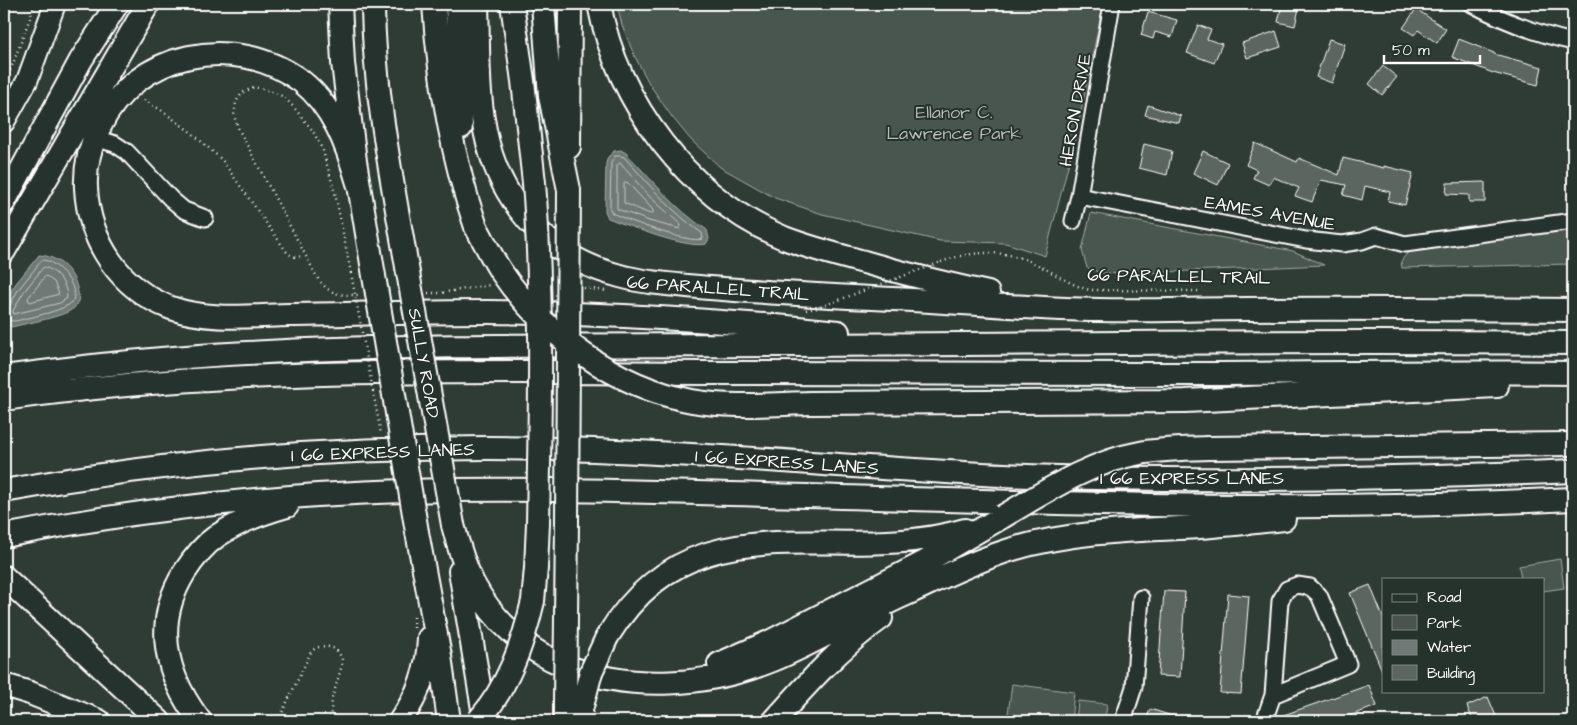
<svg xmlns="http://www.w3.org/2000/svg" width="1577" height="725" font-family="'Architects Daughter',sans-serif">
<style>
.green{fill:#4a544f;stroke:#a4aaa7}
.water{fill:#707975;stroke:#a9afac}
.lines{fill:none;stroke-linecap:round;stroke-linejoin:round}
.shore{stroke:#c6c9c8;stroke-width:1}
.building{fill:#5b6661;stroke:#fff}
.minor-casing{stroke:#fff;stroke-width:19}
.major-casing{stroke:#fff;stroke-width:24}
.highway-casing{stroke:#fff;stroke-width:26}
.path{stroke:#fff;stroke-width:2.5;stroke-dasharray:1 4;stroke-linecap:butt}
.minor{stroke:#26332d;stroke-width:15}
.major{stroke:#26332d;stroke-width:20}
.highway{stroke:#26332d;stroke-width:22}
.highway-bridge-casing{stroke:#fff;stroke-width:26;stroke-linecap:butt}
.path-bridge{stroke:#fff;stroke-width:2.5;stroke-dasharray:1 4;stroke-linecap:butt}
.highway-bridge{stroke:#26332d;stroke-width:22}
.labels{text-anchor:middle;stroke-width:4;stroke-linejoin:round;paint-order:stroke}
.street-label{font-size:18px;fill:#fff;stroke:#26332d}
.park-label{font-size:18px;fill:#b7bbb9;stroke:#26332d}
</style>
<rect width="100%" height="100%" fill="#2f3b35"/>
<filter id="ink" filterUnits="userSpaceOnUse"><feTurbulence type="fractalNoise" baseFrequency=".02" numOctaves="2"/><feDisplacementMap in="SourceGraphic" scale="10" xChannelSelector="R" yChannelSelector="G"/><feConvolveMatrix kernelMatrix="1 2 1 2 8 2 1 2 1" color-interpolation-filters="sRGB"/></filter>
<g filter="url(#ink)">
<!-- green -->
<path class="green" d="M617,4H1103L1078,127L1045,256L1006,243L940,241L822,214L775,198L720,167L691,140L672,117L650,85L634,55L622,25Z
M1091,213L1293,251L1324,265L1123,274L1101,273L1087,268L1082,250Z
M1573,227V264L1402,268L1401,261L1409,251Z
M1560,559L1564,588L1543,591V579H1521L1519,566Z
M1012,684L1074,692L1071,721H1007Z
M1078,701L1107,704L1105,721H1076Z"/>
<!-- water -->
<path class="water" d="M621,150L626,153C652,180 675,209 707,230L709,239L706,244C686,249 629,226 608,218L605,211L606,163L608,157L614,151Z
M39,255C59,256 75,272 78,292C79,298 79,302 75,307C66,317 26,323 12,327L4,322V306L13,287Z"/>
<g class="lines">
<!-- shore -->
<path class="shore" d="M615,156H620L624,157C649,184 671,212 702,233L703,239C689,244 627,220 612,213L610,209L611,164Z
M620,163L648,195L681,225L680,229L649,221L617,209V166Z
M626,182L628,183L653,210V213L650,214L624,203V184Z
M44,267C58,271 67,284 67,298L60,303L14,314L13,311L23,293Z
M46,276L54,282L59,294L30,302L28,300L29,297Z
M4,307L10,305L18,290L42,260C58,260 83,291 71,303C65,310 25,319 15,321C11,321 8,319 4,319"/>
</g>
<!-- building -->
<path class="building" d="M1282,4H1300L1295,26L1278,22Z
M1416,9L1446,29L1437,43L1418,30L1414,35L1403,28Z
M1148,12L1177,20L1172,37L1155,32L1153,39L1141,35Z
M1198,25L1211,30L1207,39L1222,44L1214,63L1187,53Z
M1276,31L1281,47L1247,58L1242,43Z
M1329,39L1345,44L1332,83L1316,77Z
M1459,39L1494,53V54L1542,67L1538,85L1493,73L1452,57Z
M1383,66L1397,77L1382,95L1369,84Z
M1148,105L1181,116L1179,123L1145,115Z
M1255,143L1297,162L1299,158L1339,175L1343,158L1384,168V166L1413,173L1405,205L1388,201L1390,192L1365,186L1362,200L1343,195L1346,185L1321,180L1312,202L1295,196L1299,188L1273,177L1269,185L1253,178L1257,170L1246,165Z
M1144,144L1172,151L1167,175L1139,168Z
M1203,151L1228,163L1218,185L1193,173Z
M1485,182V202H1469V195L1446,194L1447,183Z
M1370,585L1383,617V673L1350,593Z
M1164,591L1185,592L1180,677L1158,676Z
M1228,594L1249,596L1241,694L1220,693Z
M1369,685L1377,706L1335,721H1274L1275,718Z
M1488,697L1498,721H1473L1467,706Z
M1150,709L1182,719L1181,721H1146Z"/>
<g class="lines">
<!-- minor casing -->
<g class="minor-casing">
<path id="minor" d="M1472,4C1504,21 1537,34 1573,42
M94,138L115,144L127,152L171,199L184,210L205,218
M1079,196L1306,240L1342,244L1362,241L1376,236L1405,244L1573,221
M1073,221L1079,196L1112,4
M1123,721L1134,687L1141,598
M1264,721L1273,695L1280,601L1287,589L1297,585L1310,587L1319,595L1348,664L1273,695"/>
</g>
<!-- major casing -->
<g class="major-casing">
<path id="major" d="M4,122L27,81L55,4"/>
</g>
<!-- highway casing -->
<g class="highway-casing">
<path id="highway" d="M340,4L343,63L355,161L374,276
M373,4C374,92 392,180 407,267
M434,4C439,81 451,154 476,227
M457,4L461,127
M477,4C480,93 472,172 546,238C567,257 593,269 620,276C649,284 680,285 710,288C771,293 831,296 892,299C961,302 1030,309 1099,310C1149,311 1199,309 1249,309C1357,308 1465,309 1573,310
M512,4L523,81L534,183
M543,4L550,96L569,190
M599,4C618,104 689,198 784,238C810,248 837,255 864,262C905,274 947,284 988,293
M569,147L570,4
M358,183C347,145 333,106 301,81C234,32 135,51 99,128C90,146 85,168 86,188C89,242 120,289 171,308C208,321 251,316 289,315C356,314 422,312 489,312C605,313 722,320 838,332
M4,202L81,60L117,4
M4,251L148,4
M4,377C85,366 166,357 247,353C426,343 605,346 784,345C1047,344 1310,340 1573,343
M4,399C251,364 503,373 752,373C884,373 1016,374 1147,374C1289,374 1431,371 1573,373
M810,403L1185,401L1497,386
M1208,448L1573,444
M4,491C198,455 396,443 594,450C731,455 867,469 1004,475C1194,483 1384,479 1573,471
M453,525C458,545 464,565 473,583C493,621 527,651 566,666C632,692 709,686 773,660C814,643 852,620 891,601C906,594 920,588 934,581C960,569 986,557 1013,549C1073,531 1138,530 1200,527C1228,525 1256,522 1284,519
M417,532L440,656L449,721
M4,536C135,510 270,495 404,491C538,487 673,493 807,496C957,500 1107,506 1257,506C1363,507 1468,504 1573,499
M460,571L485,721
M4,577L159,721
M533,601L536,568L538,523
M566,618L567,523
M607,637C696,491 833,569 965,530
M719,664L769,642L925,562L1002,517
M4,685L30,693L99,721
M200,721C165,675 153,624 184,573C193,559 204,545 217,536C238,522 262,513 287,506
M400,721C418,696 428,669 429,638
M565,721V703
M774,721C807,684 840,647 881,618"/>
</g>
<!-- path -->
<path class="path" d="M4,27L11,31
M4,84L14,61L35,4
M144,100L161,110L192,133L222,160L286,251C293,258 296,258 304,255
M941,262C972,250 1007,249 1038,265C1056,274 1070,285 1090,290L1199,291
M351,273L335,193L323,151L313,131L291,104L282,96L267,90L254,87L242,93L236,102L234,116L239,130L317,277C330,296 339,295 360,295
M584,288L606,291
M428,293H440L490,285
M414,617V629
M278,721L311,652C319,644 326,646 336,649L342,658V665L332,699L330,721
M378,721L384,714"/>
<!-- minor -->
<use href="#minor" class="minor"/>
<!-- major -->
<use href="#major" class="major"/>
<!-- highway -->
<use href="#highway" class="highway"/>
<!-- highway-bridge casing -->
<g class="highway-bridge-casing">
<path id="highway-bridge" d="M534,183C543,296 540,409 538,523
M476,227C484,241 491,256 500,270C543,334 616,387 692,401C731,408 771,404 810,403
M407,267L453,525
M374,276L417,532
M1002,517C1045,492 1090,462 1140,453C1162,449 1185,449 1208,448
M567,523L569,190
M565,703L566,618
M581,710L591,672L607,637
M478,721C508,687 523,644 533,601"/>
</g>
<!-- path-bridge -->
<path class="path-bridge" d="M351,273L381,434
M806,310L817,308L941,262"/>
<!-- highway-bridge -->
<use href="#highway-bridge" class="highway-bridge"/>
</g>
</g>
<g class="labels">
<!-- street labels -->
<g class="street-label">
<text transform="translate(1075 110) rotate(-80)" y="6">HERON DRIVE</text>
<text transform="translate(1270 213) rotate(10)" y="6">EAMES AVENUE</text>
<text transform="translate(1179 276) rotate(1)" y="6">66 PARALLEL TRAIL</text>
<text transform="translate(718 288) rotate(4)" y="6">66 PARALLEL TRAIL</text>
<text transform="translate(424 363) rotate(80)" y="6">SULLY ROAD</text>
<text transform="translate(383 452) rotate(-2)" y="6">I 66 EXPRESS LANES</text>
<text transform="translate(787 462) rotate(4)" y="6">I 66 EXPRESS LANES</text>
<text x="1192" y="484">I 66 EXPRESS LANES</text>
</g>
<!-- park labels -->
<g class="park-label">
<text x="954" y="118">Ellanor C.<tspan x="954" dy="21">Lawrence Park</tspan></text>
</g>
</g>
<!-- margin -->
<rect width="1577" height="725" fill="none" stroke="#26332d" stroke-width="20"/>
<rect x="10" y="10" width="1557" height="705" fill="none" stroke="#fff" stroke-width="2" filter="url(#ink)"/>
<!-- legend -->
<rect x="1382" y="578" width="162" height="115" fill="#26332d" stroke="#7d8581"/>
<rect x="1392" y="594" width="25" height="8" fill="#26332d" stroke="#7d8581"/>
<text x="1427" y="602" font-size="15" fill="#ffffff">Road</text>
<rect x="1392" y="615" width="25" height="15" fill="#4a544f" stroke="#7d8581"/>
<text x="1427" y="628" font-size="15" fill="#ffffff">Park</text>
<rect x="1392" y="640" width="25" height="15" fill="#707975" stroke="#7d8581"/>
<text x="1427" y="652" font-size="15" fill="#ffffff">Water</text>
<rect x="1392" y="665" width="25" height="15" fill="#5b6661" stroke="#7d8581"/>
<text x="1427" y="678" font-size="15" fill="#ffffff">Building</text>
<!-- scale -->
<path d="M1384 55v8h96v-8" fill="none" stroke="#ffffff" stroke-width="2.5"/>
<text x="1392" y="55" font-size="15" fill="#ffffff" stroke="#26332d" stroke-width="4" paint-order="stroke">50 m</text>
</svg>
